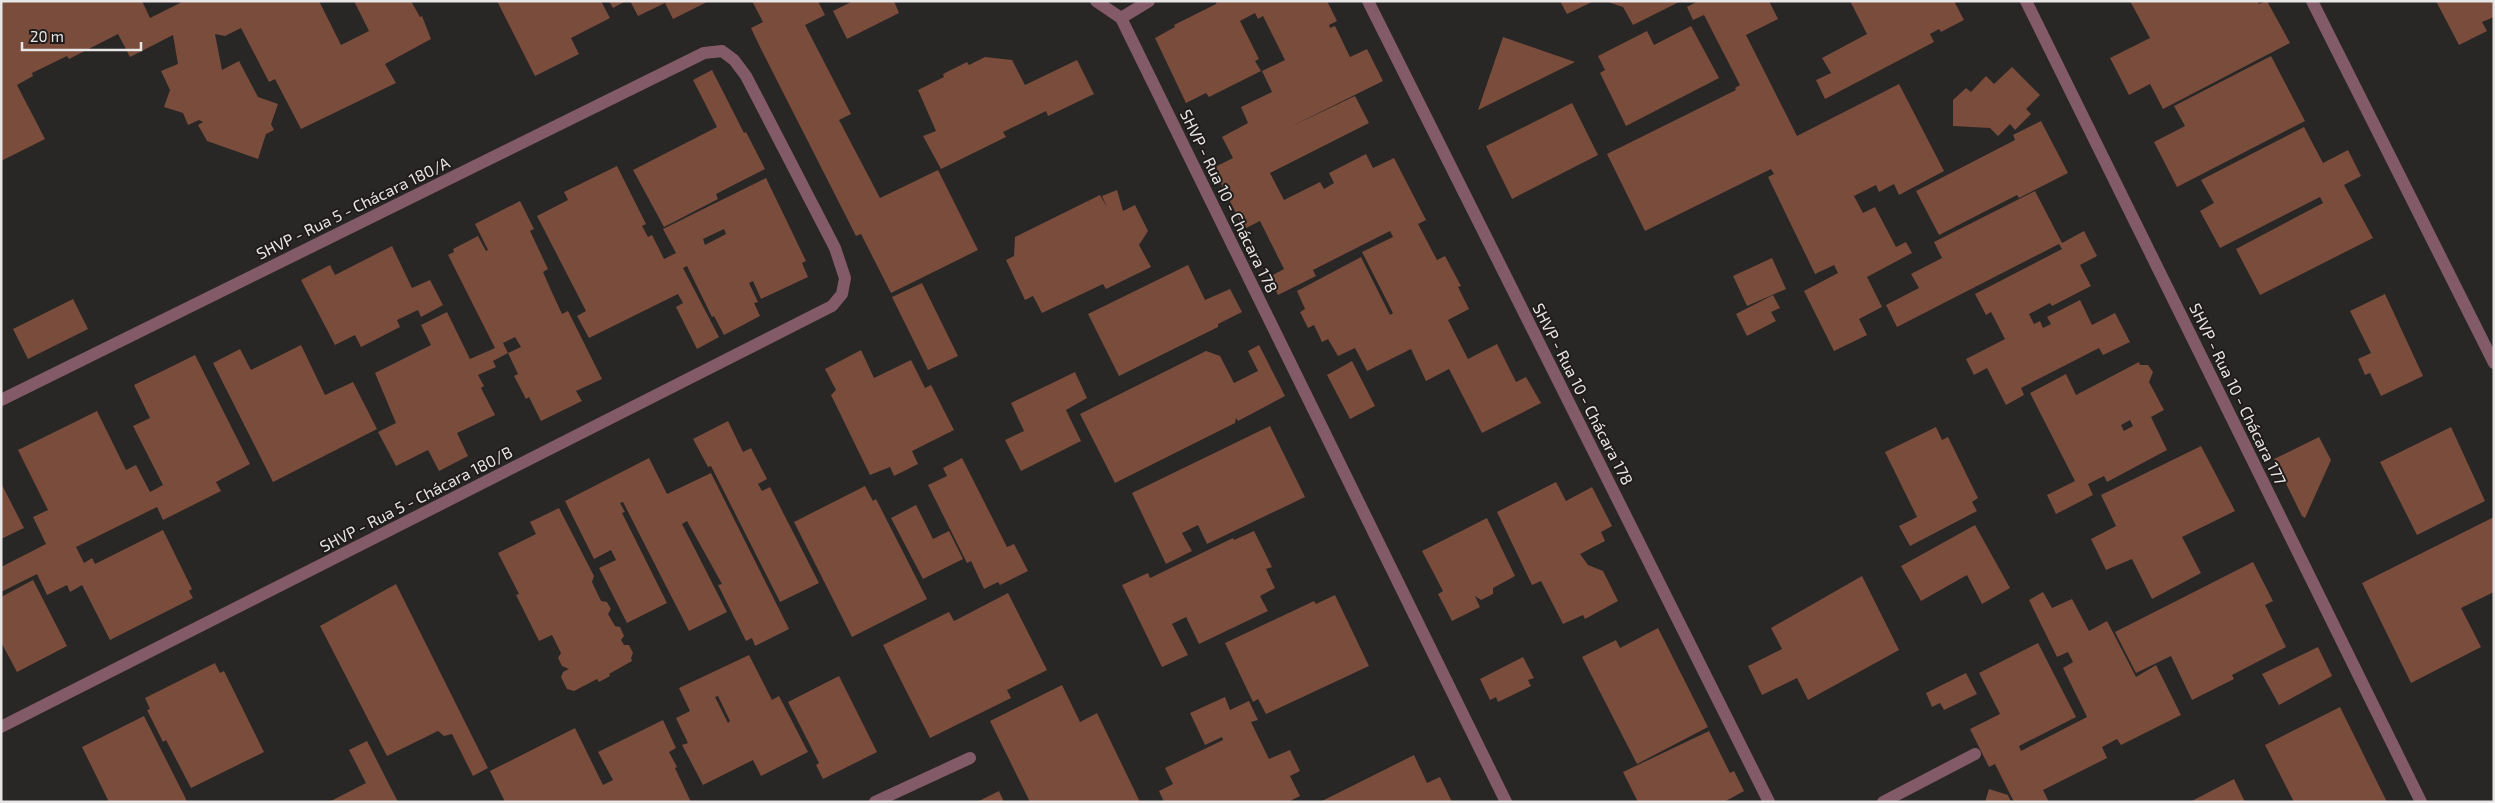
<svg xmlns="http://www.w3.org/2000/svg" width="2495" height="803" font-family="'Exo 2',sans-serif">
<style>
.building{fill:#794c3b;fill-rule:evenodd}
.lines{fill:none;stroke-linecap:round;stroke-linejoin:round}
.minor{stroke:#835a68;stroke-width:12}
.labels{text-anchor:middle;stroke-width:4;stroke-linejoin:round;paint-order:stroke}
.street-label{font-size:16px;fill:#e8e6e6;stroke:#201c1c}
</style>
<rect width="100%" height="100%" fill="#292626"/>
<!-- building -->
<path class="building" d="M1,1H142L150,18L184,1H319L341,45L369,31L354,1H411L420,17L422,16L431,39L385,64L396,83L301,129L275,79L269,82L241,28L225,36L215,34L222,70L239,61L258,97L278,104L271,124L274,130L266,134L258,159L207,141L198,125L203,122L199,120L188,125L183,113L164,107L170,90L161,71L178,64L173,35L130,57L118,34L69,59L67,56L32,73L33,76L17,85L45,139L1,161Z
M497,1H601L610,18L571,38L579,54L535,76Z
M609,1H626L613,8Z
M630,1H709L673,19L665,3L638,16Z
M752,1H818L825,15L805,25L851,114L839,120L880,198L938,170L978,250L891,293L861,234L856,236L760,47L751,28L763,22Z
M853,1H894L899,13L847,39L833,11Z
M1217,1H1327L1337,21L1329,25L1330,28L1335,26L1350,57L1367,49L1383,81L1290,127L1355,96L1369,123L1270,173L1284,200L1320,182L1324,189L1334,183L1329,173L1366,154L1373,168L1394,158L1426,220L1418,224L1437,260L1445,256L1461,286L1458,287L1469,309L1448,320L1468,359L1497,344L1516,382L1526,377L1541,403L1482,433L1449,369L1426,381L1411,349L1367,371L1355,348L1338,356L1328,339L1322,342L1314,325L1308,328L1300,312L1305,309L1297,291L1361,257L1390,315L1393,313L1362,252L1393,237L1390,231L1313,270L1316,276L1278,295L1269,277L1284,269L1260,221L1244,229L1213,168L1233,158L1222,137L1248,123L1241,107L1272,92L1262,71L1285,60L1263,16L1258,19L1255,13L1240,21L1259,59L1255,61L1261,71L1209,97L1206,93L1186,103L1155,38L1175,27L1174,25L1216,4Z
M1560,1H1594L1567,14Z
M1605,1H1681L1633,25L1623,7Z
M1698,1H1769L1778,19L1746,35L1797,136L1899,84L1944,171L1899,195L1894,184L1879,192L1876,185L1854,196L1863,213L1875,207L1896,247L1906,242L1912,253L1867,277L1882,307L1859,319L1867,335L1834,351L1804,291L1838,273L1834,265L1815,274L1768,177L1774,174L1771,169L1645,231L1607,154L1736,90L1735,88L1740,85L1704,15L1693,20L1687,7Z
M1850,1H1954L1964,20L1941,32L1939,29L1930,34L1934,42L1825,99L1816,80L1831,73L1822,58L1867,34Z
M2130,1H2257L2259,4L2267,1L2290,43L2163,109L2150,84L2129,95L2110,58L2150,38Z
M2436,1H2494V17L2482,22L2487,31L2459,45Z
M1691,26L1719,78L1626,126L1600,73L1605,70L1598,56L1647,31L1654,45Z
M1503,37L1575,62L1478,110Z
M2271,56L2305,121L2177,187L2154,142L2185,126L2174,106Z
M985,57L1012,60L1025,85L1077,60L1094,94L1048,116L1046,111L1003,132L1006,137L941,169L923,136L936,131L918,90L944,77L943,74L967,62L969,65Z
M2012,67L2040,95L2026,109L2031,114L2015,130L2010,124L1998,136L1990,128L1953,126V100L1966,88L1971,92L1986,76L1994,84Z
M712,70L744,133L746,132L765,169L716,194L718,199L664,227L633,170L717,127L693,80Z
M1572,103L1598,155L1512,199L1486,146Z
M2041,121L2068,173L2019,198L2017,195L1939,235L1916,191L2015,140L2013,135Z
M2304,127L2323,163L2348,150L2361,176L2344,185L2373,238L2260,295L2236,249L2323,203L2320,197L2220,248L2200,211L2214,203L2201,180Z
M617,166L646,224L642,226L648,237L652,235L664,259L676,253L663,229L766,178L806,261L802,263L808,277L761,299L753,281L749,283L758,302L754,303L760,316L724,335L714,316L712,317L687,266L683,268L719,337L697,349L676,307L683,303L678,294L589,338L577,316L586,311L537,216L568,200L564,192ZM724,229L726,234L705,245L703,239Z
M1117,190L1123,211L1135,205L1148,231L1139,245L1151,267L1106,289L1103,284L1042,313L1033,296L1025,300L1006,260L1014,256L1015,237L1100,195L1107,207L1102,196Z
M2035,191L2062,243L2084,231L2097,256L2080,265L2091,286L2052,306L2050,303L2029,314L2034,324L2040,321L2043,328L2051,324L2047,317L2080,300L2092,325L2115,313L2130,342L2103,355L2099,348L2021,388L2024,395L2006,405L1987,368L1974,375L1966,359L2005,339L1991,312L1986,315L1975,294L2062,249L2059,244L1897,327L1886,305L1919,288L1911,274L1942,258L1934,242Z
M520,201L534,229L530,231L548,269L543,272L550,288L562,314L568,311L602,379L576,391L582,401L541,421L529,397L526,399L514,376L518,374L508,353L521,347L515,337L503,343L508,353L493,361L496,367L478,375L484,386L481,388L495,415L457,433L468,456L439,471L428,450L396,466L378,432L396,423L375,373L431,345L421,325L447,312L470,359L495,348L448,255L454,252L453,249L478,236L486,251L488,250L475,224Z
M392,246L412,288L430,280L443,305L421,317L418,310L397,320L400,327L361,347L355,335L335,345L301,280L330,265L335,275Z
M1772,258L1786,289L1747,306L1733,276Z
M1188,265L1205,300L1230,289L1242,312L1218,324V327L1119,376L1088,314Z
M922,283L958,356L928,370L892,297Z
M2385,294L2423,376L2381,396L2370,373L2365,375L2358,359L2371,353L2350,311Z
M1773,295L1780,308L1771,312L1776,321L1747,336L1736,314Z
M73,299L88,329L28,359L13,329Z
M301,345L325,395L353,382L377,429L273,482L213,363L240,349L251,370Z
M1259,345L1285,396L1238,421L1236,418L1235,423L1115,483L1080,414L1206,351L1220,356L1234,383L1258,371L1248,351Z
M861,350L874,378L911,360L925,388L931,385L954,430L912,451L918,464L894,476L890,467L870,475L831,395L836,390L825,369Z
M195,355L250,464L216,482L221,491L163,520L157,507L76,547L84,563L92,558L95,564L163,530L192,589L189,591L193,598L110,640L82,585L70,592L67,585L47,595L37,574L1,592V567L46,544L33,517L48,510L18,450L97,411L126,470L136,465L150,492L163,485L133,426L150,418L134,385Z
M1352,361L1375,406L1350,419L1327,375Z
M2139,362L2140,365H2148L2153,372L2149,382L2164,410L2151,417L2167,450L2107,482L2104,476L2088,484L2093,495L2056,514L2047,495L2075,481L2030,393L2066,374L2076,395ZM2130,420L2133,426L2124,431L2121,425Z
M1075,372L1087,398L1066,410L1081,441L1021,471L1005,440L1024,431L1011,403Z
M728,421L743,452L751,448L767,479L758,484L762,491L770,487L819,583L780,602L711,466L708,467L693,439Z
M1270,426L1305,497L1207,544L1198,525L1182,533L1192,551L1166,564L1132,493Z
M1936,427L1942,440L1948,437L1978,498L1972,502L1977,511L1910,546L1899,526L1917,517L1885,452Z
M2451,427L2485,501L2417,535L2380,462Z
M2319,437L2331,460L2305,518L2302,516L2274,459Z
M2201,446L2235,511L2182,537L2201,573L2152,599L2132,559L2106,570L2091,539L2116,526L2101,495Z
M649,458L667,494L711,473L789,629L755,646L752,638L746,641L718,585L722,584L687,521L682,524L727,612L689,631L623,502L620,503L625,512L622,513L667,603L627,623L599,568L616,560L611,550L594,559L565,501Z
M962,458L1007,547L1014,544L1028,571L1000,585L998,582L984,589L971,561L967,563L928,485L947,476L943,468Z
M1556,482L1566,501L1592,487L1612,526L1601,532L1605,541L1580,554L1588,565L1603,571L1618,601L1585,619L1583,615L1563,624L1541,581L1532,585L1497,512Z
M1,483L24,528L1,539Z
M865,486L873,501L876,499L927,599L852,637L794,522Z
M916,505L933,539L949,531L963,559L923,579L891,518Z
M559,508L594,576L592,582L601,601L607,602L611,609L608,614L615,626L620,627L624,636L621,640L624,645H629L633,653L631,658L632,661L609,674L610,676L599,682L597,679L574,691L567,689L561,677L563,672L569,669L562,666L558,658L561,653L552,635L539,641L516,595L519,594L498,553L536,534L530,522Z
M2494,517V592L2461,608L2481,647L2411,683L2362,583Z
M1487,518L1515,576L1493,588V594L1481,600L1475,596L1480,607L1452,621L1438,594L1443,591L1422,551Z
M1975,525L2010,588L1982,604L1967,575L1921,601L1901,566Z
M1254,531L1272,567L1266,569L1275,588L1260,596L1268,611L1199,644L1186,617L1172,624L1188,655L1162,667L1122,585L1148,573L1150,578L1233,538L1234,540Z
M2253,562L2273,601L2265,605L2286,647L2232,675L2234,679L2192,700L2171,656L2136,673L2115,632Z
M1862,576L1899,650L1808,700L1797,678L1762,695L1748,666L1782,649L1771,628Z
M33,580L67,646L17,672L1,642V597Z
M396,584L488,768L473,776L452,734L444,736L438,731L387,756L320,626Z
M2043,592L2052,608L2072,599L2089,631L2107,621L2136,677L2156,665L2181,715L2121,745L2117,739L2102,747L2107,758L2043,790L2049,802H2014L1995,764L1989,767L1970,729L2000,714L1979,673L2038,643L2076,717L2019,746L2021,751L2087,717L2063,668L2073,662L2068,652L2057,657L2029,600Z
M1008,593L1047,670L1007,690L1011,698L930,738L883,645L949,612L954,621Z
M1335,595L1369,666L1266,714L1258,699L1253,702L1225,643L1314,601L1316,604Z
M1658,628L1708,727L1637,764L1582,657L1616,640L1620,648Z
M2318,647L2332,676L2279,705L2262,674Z
M749,655L772,700L779,696L808,752L761,776L753,760L703,785L682,745L688,743L676,718L690,711L679,688ZM718,696L730,721L728,723L715,697Z
M1523,657L1534,678L1528,680L1531,686L1498,702L1496,697L1490,700L1480,679Z
M215,663L220,673L224,671L264,752L191,788L166,740L163,742L147,710L150,709L145,698Z
M1966,673L1977,694L1944,710L1940,703L1932,707L1926,693Z
M839,676L877,752L823,779L816,765L819,763L788,702Z
M1062,685L1080,722L1097,713L1140,802H1030L990,721Z
M1225,697L1230,710L1249,701L1258,720L1251,722L1269,759L1290,750L1300,771L1290,776L1300,796L1288,802H1164L1159,791L1173,784L1165,768L1223,740L1222,737L1205,745L1190,713Z
M2340,707L2387,802H2294L2265,745Z
M144,716L185,797L187,802H109L82,747Z
M663,720L676,748L669,752L677,767L675,768L691,802H505L490,771L575,728L603,785L613,780L598,752Z
M1709,731L1730,773L1734,771L1744,791L1724,802H1638L1623,772Z
M367,741L398,802H329L366,783L349,750Z
M1414,755L1427,783L1440,777L1452,802H1320Z
M2234,779L2245,802H2190Z
M1989,789L2008,795L2011,802H1985Z
M999,791L1004,802H977Z"/>
<g class="lines">
<!-- minor -->
<path class="minor" d="M1096,1L1121,18L1149,1
M1368,1L1769,802
M2026,1L2421,802
M2312,1L2494,363
M1121,18L1506,802
M1,400L704,53L722,51L734,60L746,76L835,248L845,278L842,294L832,306L1,727
M875,802L970,758
M1883,802L1975,754"/>
</g>
<g class="labels">
<!-- street labels -->
<g class="street-label">
<text transform="translate(1229 201) rotate(64)" y="6">SHVP - Rua 10 - Chácara 178</text>
<text transform="translate(353 208) rotate(-26)" y="6">SHVP - Rua 5 - Chácara 180/A</text>
<text transform="translate(1583 394) rotate(63)" y="6">SHVP - Rua 10 - Chácara 178</text>
<text transform="translate(2238 394) rotate(64)" y="6">SHVP - Rua 10 - Chácara 177</text>
<text transform="translate(416 499) rotate(-27)" y="6">SHVP - Rua 5 - Chácara 180/B</text>
</g>
</g>
<!-- border -->
<rect width="2495" height="803" fill="none" stroke="#e8e6e6" stroke-width="5"/>
<!-- scale -->
<path d="M22 42v8h119v-8" fill="none" stroke="#e8e6e6" stroke-width="2.5"/>
<text x="30" y="42" font-size="15" fill="#e8e6e6" stroke="#201c1c" stroke-width="4" paint-order="stroke">20 m</text>
</svg>
